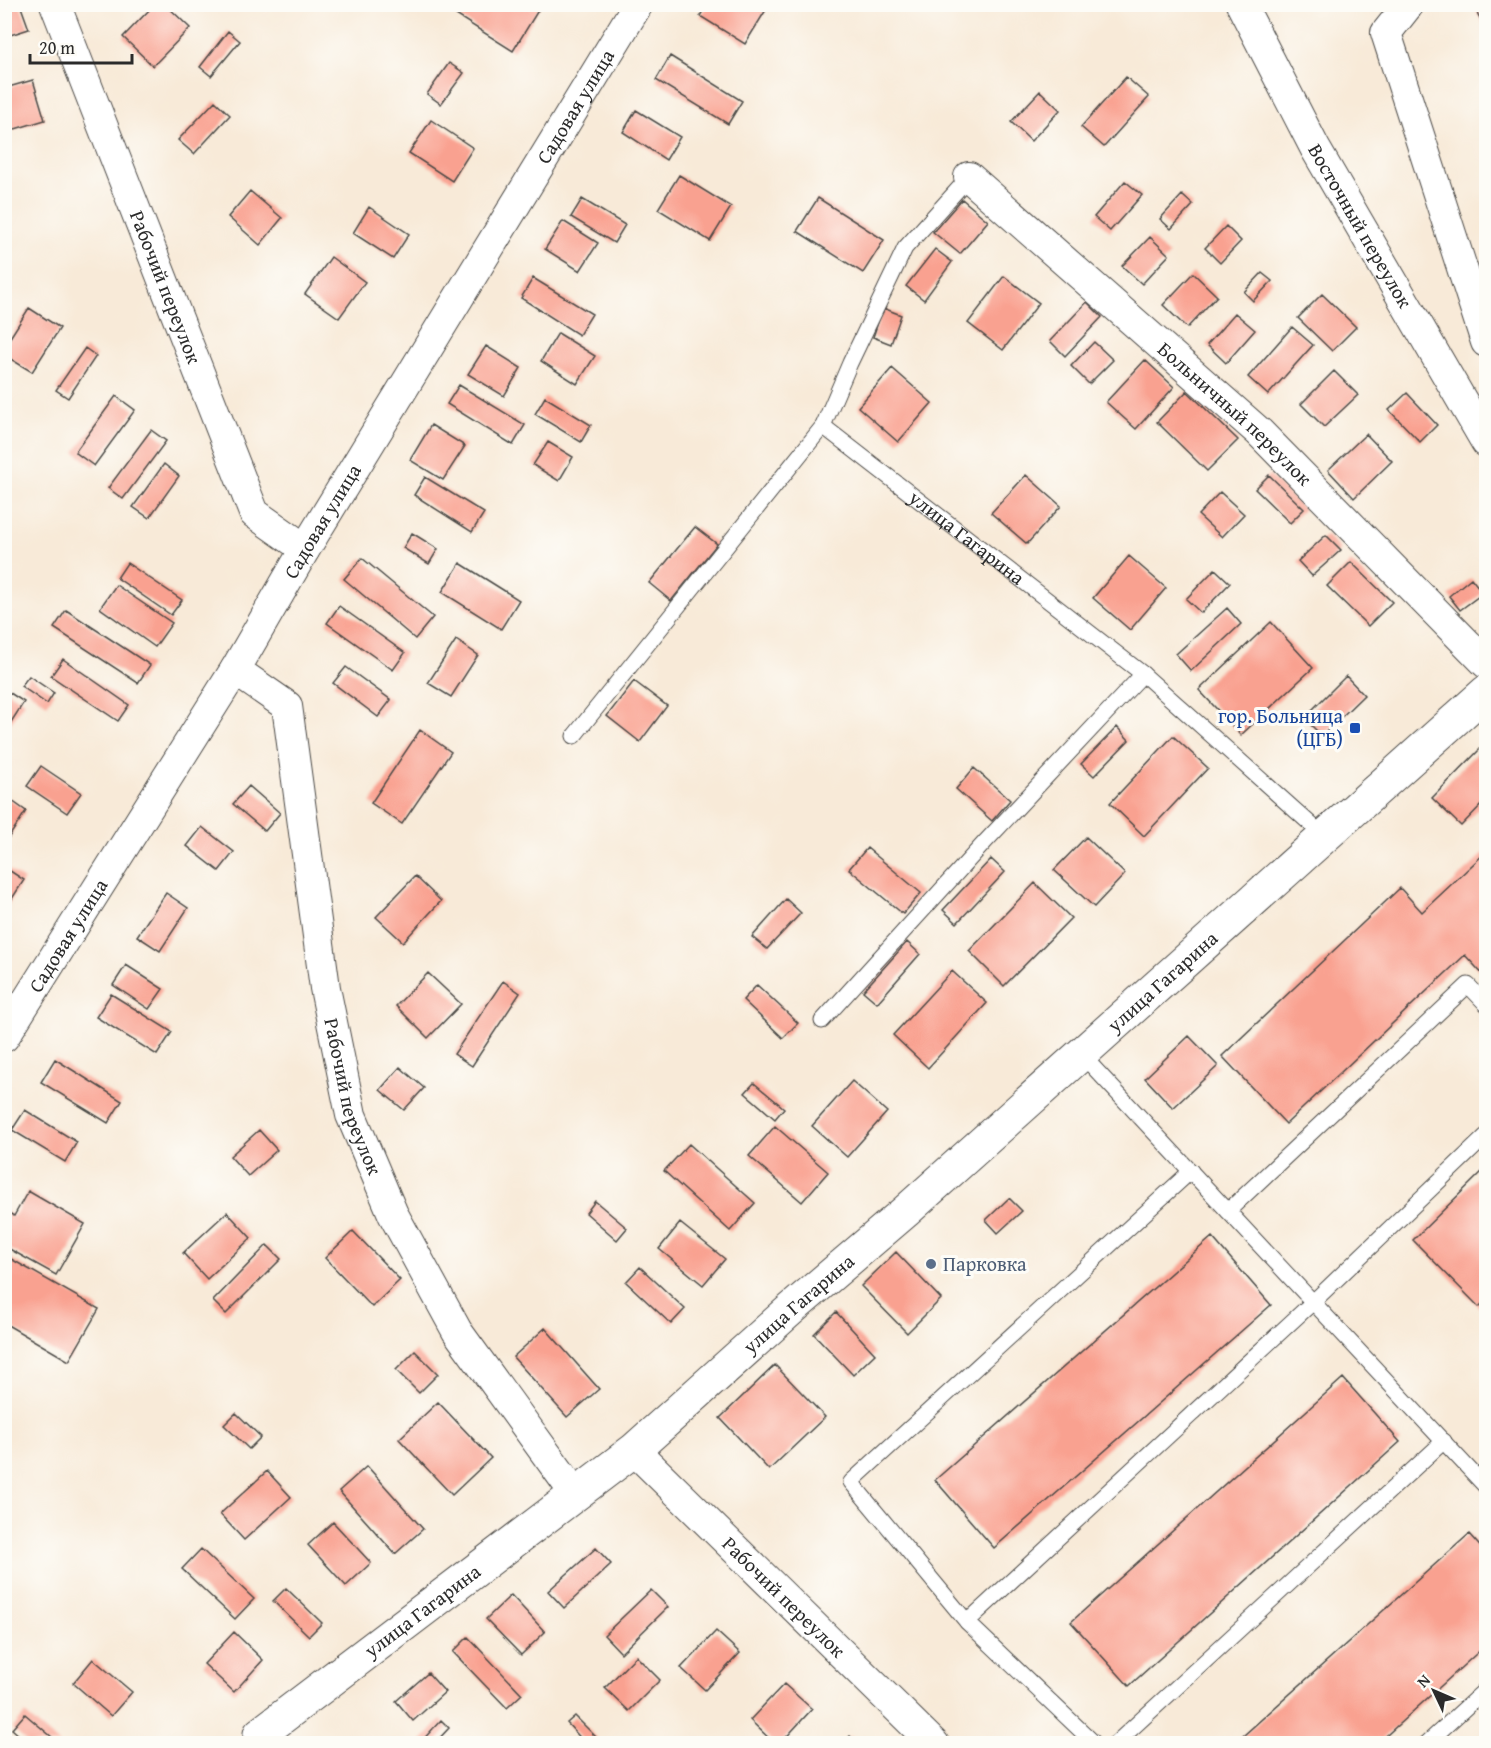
<svg xmlns="http://www.w3.org/2000/svg" width="1491" height="1748" font-family="'Gentium Book Plus',serif">
<style>
.building{fill:#f9a190}
.lines{fill:none;stroke-linecap:round;stroke-linejoin:round}
.service-casing{stroke:#4a4845;stroke-width:17}
.minor-casing{stroke:#4a4845;stroke-width:32}
.tertiary-casing{stroke:#4a4845;stroke-width:35}
.service{stroke:#fff;stroke-width:15}
.minor{stroke:#fff;stroke-width:30}
.tertiary{stroke:#fff;stroke-width:33}
.transit-dot{fill:#1a4fb4;stroke:#fdfcf7;stroke-width:2}
.service-dot{fill:#5c6f8a;stroke:#fdfcf7;stroke-width:2}
.labels{text-anchor:middle;stroke-width:6;stroke-linejoin:round;paint-order:stroke}
.street-label{font-size:20px;fill:#2b2b2b;stroke:#fdfcf7}
.transit-label{font-size:20px;fill:#164399;stroke:#fdfcf7;text-anchor:end}
.service-label{font-size:20px;fill:#4e5e75;stroke:#fdfcf7;text-anchor:start}
</style>
<rect width="100%" height="100%" fill="#fdfcf7"/>
<filter id="ink" filterUnits="userSpaceOnUse"><feTurbulence type="fractalNoise" baseFrequency=".0167" numOctaves="2"/><feDisplacementMap in="SourceGraphic" scale="12" xChannelSelector="R" yChannelSelector="G"/><feConvolveMatrix kernelMatrix="1 2 1 2 8 2 1 2 1" color-interpolation-filters="sRGB"/></filter>
<filter id="wash" filterUnits="userSpaceOnUse"><feTurbulence type="fractalNoise" baseFrequency=".008" numOctaves="4" result="noise"/><feDisplacementMap in="SourceGraphic" scale="24" xChannelSelector="R" yChannelSelector="G"/><feGaussianBlur stdDeviation="1.35" result="paint"/><feColorMatrix in="noise" values="0 0 0 0 0 0 0 0 0 0 0 0 0 0 0 0 0 1.4 0 .05"/><feComposite in="paint" operator="in"/></filter>
<g filter="url(#wash)">
<rect width="100%" height="100%" fill="#f8ead8"/>
<g id="blocks">
<!-- building -->
<path class="building" d="M4,4H20L29,29L4,37Z
M155,4H165L190,28L153,66L123,37Z
M462,4H542L513,51L456,15Z
M707,4H767L769,5L745,44L700,16Z
M1472,4H1486V24L1484,25Z
M228,31L240,41L211,76L200,67Z
M670,56L742,101L728,124L656,80Z
M449,63L464,73L441,104L427,94Z
M1126,77L1149,97L1104,147L1081,127Z
M33,80L45,120L5,132V88Z
M1040,91L1060,110L1031,141L1011,122Z
M215,101L230,115L194,154L178,140Z
M636,110L680,137L666,160L623,132Z
M431,120L473,148L452,181L409,153Z
M679,175L731,207L710,241L658,209Z
M1125,181L1142,195L1110,231L1094,217Z
M250,191L282,218L260,245L228,217Z
M1182,195L1193,205L1171,229L1160,219Z
M818,198L884,240L863,273L797,231Z
M582,199L625,225L614,243L571,217Z
M962,199L988,221L960,254L933,232Z
M369,207L409,234L393,259L353,233Z
M563,221L598,243L580,271L545,249Z
M1226,226L1241,241L1220,263L1205,248Z
M1150,237L1169,255L1142,284L1122,266Z
M935,249L952,262L924,300L906,286Z
M331,257L365,282L339,318L305,294Z
M1193,273L1217,296L1187,328L1163,305Z
M1262,273L1272,281L1253,301L1244,292Z
M1004,276L1039,303L1003,350L968,323Z
M533,278L592,314L579,335L521,298Z
M1322,294L1356,327L1332,351L1298,318Z
M1087,302L1102,317L1065,356L1050,341Z
M29,308L60,328L32,372L4,355V347Z
M883,308L901,315L891,344L873,337Z
M1235,313L1255,330L1226,363L1207,345Z
M1292,327L1313,345L1268,395L1248,377Z
M558,333L595,356L577,384L541,361Z
M1094,342L1113,360L1089,384L1071,366Z
M486,346L521,368L504,396L468,374Z
M85,348L96,356L68,398L56,390Z
M1145,360L1174,387L1136,429L1106,402Z
M892,368L932,403L898,442L858,407Z
M1334,371L1358,395L1324,427L1301,404Z
M459,385L525,425L513,445L447,404Z
M1187,391L1238,440L1207,471L1157,422Z
M1407,393L1437,425L1420,442L1389,410Z
M116,396L135,410L94,466L75,452Z
M545,397L591,425L581,442L535,414Z
M431,425L465,446L443,480L410,460Z
M151,430L166,441L123,499L108,488Z
M1366,434L1392,461L1354,498L1328,470Z
M548,442L573,457L559,481L533,465Z
M164,464L179,476L149,518L133,507Z
M1026,475L1061,506L1027,544L991,513Z
M1269,475L1304,509L1290,523L1255,489Z
M425,477L484,513L472,532L414,495Z
M1220,492L1244,514L1222,537L1198,515Z
M695,527L717,544L671,601L649,583Z
M412,533L438,549L429,564L403,548Z
M1326,535L1341,550L1312,576L1298,561Z
M1129,556L1166,588L1130,630L1093,598Z
M362,558L433,617L415,639L344,579Z
M1351,562L1392,602L1368,626L1327,586Z
M127,563L182,600L171,615L117,578Z
M460,563L519,600L501,629L442,592Z
M1215,569L1230,583L1201,613L1186,599Z
M1471,578L1483,593L1460,610L1449,596Z
M116,585L172,623L155,647L100,608Z
M339,606L405,653L393,670L327,623Z
M1227,608L1241,624L1191,671L1176,654Z
M66,610L150,665L138,683L54,628Z
M1271,622L1313,668L1241,735L1199,690Z
M456,640L478,655L451,697L428,683Z
M63,659L129,705L118,721L51,676Z
M346,667L391,700L378,717L333,683Z
M29,676L54,693L47,704L21,686Z
M1346,676L1364,695L1322,736L1304,718Z
M634,681L667,706L640,742L607,716Z
M4,689L24,702L4,733Z
M1117,727L1129,740L1094,776L1081,764Z
M420,730L451,752L402,824L371,803Z
M1173,736L1208,768L1144,836L1110,803Z
M1483,746L1486,749V800L1461,826L1432,798Z
M41,766L81,793L67,813L27,786Z
M974,768L1010,800L992,821L956,789Z
M249,786L280,813L265,831L233,804Z
M5,796L26,811L5,843Z
M202,827L234,852L219,871L187,846Z
M1086,837L1125,874L1094,907L1054,870Z
M867,848L921,893L903,914L849,869Z
M1486,852V978L1465,955L1286,1124L1222,1056L1400,888L1422,912Z
M991,859L1005,872L957,923L943,910Z
M4,867L24,880L6,908L4,907Z
M415,876L441,901L403,942L376,917Z
M1035,883L1071,918L1004,986L969,951Z
M166,893L188,908L160,951L137,936Z
M786,899L801,913L767,949L752,937Z
M907,942L920,954L877,1003L863,991Z
M126,965L163,989L149,1009L113,985Z
M952,971L987,1003L928,1068L893,1035Z
M428,973L461,1004L428,1038L396,1006Z
M503,981L520,993L472,1066L454,1054Z
M757,985L798,1023L783,1038L743,1000Z
M111,994L172,1032L157,1055L96,1017Z
M1189,1036L1218,1066L1173,1108L1145,1078Z
M55,1059L122,1101L108,1123L41,1082Z
M400,1067L424,1088L404,1110L380,1090Z
M852,1081L887,1112L847,1157L812,1126Z
M754,1083L784,1108L775,1119L745,1093Z
M25,1110L77,1142L65,1162L12,1130Z
M775,1126L828,1172L802,1202L749,1156Z
M259,1130L277,1150L248,1176L230,1156Z
M689,1144L755,1203L730,1231L664,1171Z
M1486,1168V1300L1479,1307L1413,1240Z
M28,1191L85,1224L56,1275L4,1246V1210L14,1216Z
M1009,1198L1022,1211L998,1233L986,1220Z
M595,1201L627,1228L617,1240L586,1213Z
M227,1212L251,1238L207,1279L183,1253Z
M680,1223L725,1259L703,1285L659,1249Z
M353,1231L400,1280L372,1307L325,1258Z
M1212,1237L1271,1305L994,1548L935,1480Z
M267,1245L281,1259L226,1314L213,1301Z
M896,1252L941,1299L907,1333L861,1286Z
M4,1255L99,1309L69,1361L4,1323Z
M640,1267L685,1309L671,1324L626,1282Z
M836,1312L875,1354L853,1375L814,1334Z
M545,1328L599,1389L567,1417L513,1357Z
M415,1351L438,1374L419,1393L396,1370Z
M775,1365L825,1417L769,1470L720,1418Z
M1343,1378L1400,1442L1129,1686L1071,1622Z
M438,1402L491,1458L452,1495L399,1439Z
M236,1413L261,1437L249,1449L224,1425Z
M367,1466L423,1529L395,1554L339,1491Z
M267,1471L291,1497L244,1540L220,1514Z
M333,1522L371,1563L346,1586L308,1545Z
M1469,1534L1486,1553V1645L1377,1744H1234Z
M596,1548L611,1564L564,1608L548,1591Z
M201,1549L254,1599L235,1619L182,1569Z
M286,1588L322,1623L309,1636L273,1601Z
M651,1590L668,1607L621,1653L604,1635Z
M511,1595L545,1632L521,1655L486,1619Z
M716,1631L740,1653L705,1690L681,1668Z
M234,1632L263,1660L234,1692L204,1664Z
M468,1637L522,1694L507,1708L453,1652Z
M636,1656L660,1680L629,1711L605,1688Z
M93,1659L132,1692L111,1716L73,1683Z
M428,1673L445,1692L413,1721L396,1701Z
M784,1684L812,1709L780,1744H775L750,1720Z
M25,1714L60,1744H29L12,1729Z
M575,1716L597,1738L592,1744H586L567,1723Z
M441,1720L449,1728L434,1744H419Z
M850,1736L858,1744H842Z"/>
</g>
</g>
<g filter="url(#ink)">
<use href="#blocks" fill-opacity="0" stroke="#4a4845" stroke-width="1.5"/>
<g class="lines">
<!-- service casing -->
<g class="service-casing">
<g id="service">
<path id="s1" d="M823,426L1143,674L1325,837"/>
<path d="M574,736L823,426L850,363L905,248L969,177"/>
<path d="M822,1021L985,842L1143,674"/>
<path d="M1081,1054L1486,1487"/>
<path d="M1228,1211L1468,985L1486,1004"/>
<path d="M967,1622L1313,1302L1486,1136"/>
<path d="M1095,1744L967,1622L851,1482L1191,1171"/>
<path d="M1115,1744L1444,1441"/>
<path d="M1426,1744L1486,1689"/>
</g>
</g>
<!-- minor casing -->
<g class="minor-casing">
<g id="minor">
<path id="s2" d="M55,4L254,513L305,549"/>
<path id="s3" d="M1241,4L1315,148L1486,442"/>
<path d="M1409,4L1386,33L1486,342"/>
<path id="s4" d="M969,177L1259,432L1486,663"/>
<path id="s5" d="M235,670L287,706L325,988L351,1115L393,1214L457,1331L576,1495"/>
<path id="s6" d="M4,1037L235,670L305,549L638,4"/>
<path id="s7" d="M634,1450L934,1744"/>
</g>
</g>
<!-- tertiary casing -->
<g class="tertiary-casing">
<g id="tertiary">
<path id="s8" d="M267,1744L260,1734L634,1450L789,1311L906,1211L1486,692"/>
</g>
</g>
<!-- service -->
<use href="#service" class="service"/>
<!-- minor -->
<use href="#minor" class="minor"/>
<!-- tertiary -->
<use href="#tertiary" class="tertiary"/>
</g>
</g>
<!-- markers -->
<rect class="transit-dot" x="1349" y="722" width="12" height="12" rx="3"/>
<circle class="service-dot" cx="931" cy="1264" r="6"/>
<g class="labels">
<!-- street labels -->
<g class="street-label">
<text dy="7" stroke="none"><textPath href="#s6" startOffset="1092">Садовая улица</textPath></text>
<text dy="7" stroke="none"><textPath href="#s3" startOffset="252">Восточный переулок</textPath></text>
<text dy="7" stroke="none"><textPath href="#s2" startOffset="304">Рабочий переулок</textPath></text>
<text dy="7" stroke="none"><textPath href="#s4" startOffset="356">Больничный переулок</textPath></text>
<text dy="7" stroke="none"><textPath href="#s6" startOffset="606">Садовая улица</textPath></text>
<text dy="7" stroke="none"><textPath href="#s1" startOffset="182">улица Гагарина</textPath></text>
<text dy="7" stroke="none"><textPath href="#s6" startOffset="120">Садовая улица</textPath></text>
<text dy="7" stroke="none"><textPath href="#s8" startOffset="1188">улица Гагарина</textPath></text>
<text dy="7" stroke="none"><textPath href="#s5" startOffset="460">Рабочий переулок</textPath></text>
<text dy="7" stroke="none"><textPath href="#s8" startOffset="702">улица Гагарина</textPath></text>
<text dy="7" stroke="none"><textPath href="#s7" startOffset="210">Рабочий переулок</textPath></text>
<text dy="7" stroke="none"><textPath href="#s8" startOffset="216">улица Гагарина</textPath></text>
</g>
<!-- transit labels -->
<g class="transit-label">
<text x="1343" y="723">гор. Больница<tspan x="1343" dy="23">(ЦГБ)</tspan></text>
</g>
<!-- service labels -->
<g class="service-label">
<text x="943" y="1271">Парковка</text>
</g>
</g>
<!-- margin -->
<rect width="1491" height="1748" fill="none" stroke="#fdfcf7" stroke-width="24"/>
<!-- north arrow -->
<g transform="translate(1434 1691) rotate(314)" stroke="#fdfcf7" stroke-width="4.5" paint-order="stroke">
<path d="M0-4.5L10 22L0 15L-10 22Z" fill="#2b2b2b"/>
<text y="-9" font-size="16" font-weight="bold" text-anchor="middle" fill="#2b2b2b">N</text>
</g>
<!-- scale -->
<path d="M30 54v9h102v-9" fill="none" stroke="#2b2b2b" stroke-width="3"/>
<text x="39" y="54" font-size="18" fill="#2b2b2b" stroke="#fdfcf7" stroke-width="4.5" paint-order="stroke">20 m</text>
</svg>
